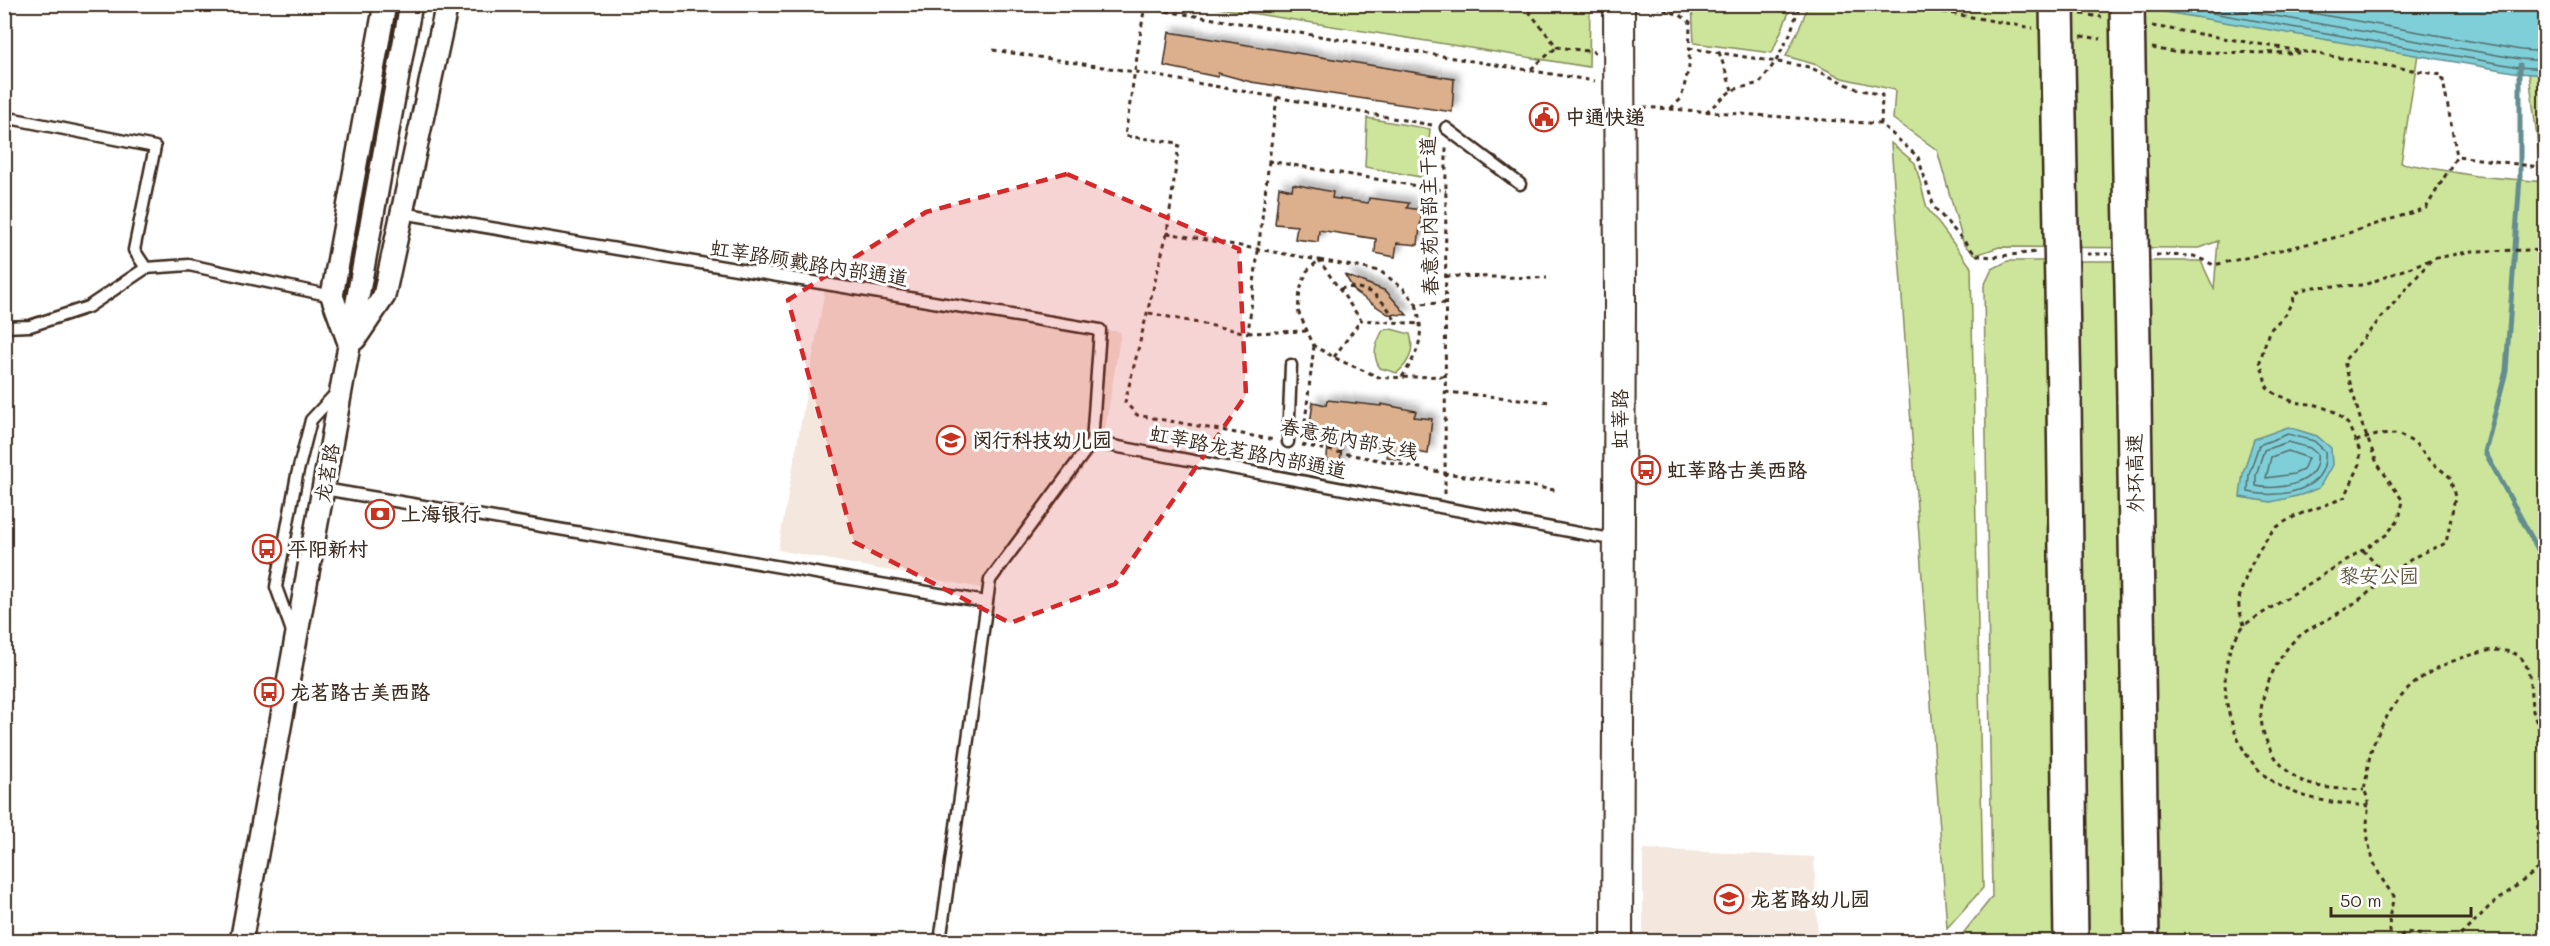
<svg xmlns="http://www.w3.org/2000/svg" width="2550" height="946" font-family="Mali,'LXGW WenKai TC',sans-serif">
<style>
.built{fill:#f4e7dd}
.green{fill:#cce59b;stroke:#84885c;stroke-width:1.5}
.water{fill:#7fcfd9;stroke:#648d8e;stroke-width:1.5}
.lines{fill:none;stroke-linecap:round;stroke-linejoin:round}
.shore{stroke:#566c69;stroke-width:1.5}
.stream{stroke:#648d8e;stroke-width:5}
.building{fill:#dcb08d;stroke:#3b2a1e;stroke-width:1.5;filter:url(#shadow)}
.lane-casing{stroke:#3b2a1e;stroke-width:15}
.street-casing{stroke:#3b2a1e;stroke-width:26}
.secondary-casing{stroke:#3b2a1e;stroke-width:34}
.highway-casing{stroke:#3b2a1e;stroke-width:38}
.path{stroke:#3b2a1e;stroke-width:3;stroke-dasharray:4.5 4.5;stroke-linecap:butt}
.lane{stroke:#fff;stroke-width:10}
.street{stroke:#fff;stroke-width:21}
.secondary{stroke:#fff;stroke-width:30}
.highway{stroke:#fff;stroke-width:33}
.highway-bridge-casing{stroke:#3b2a1e;stroke-width:38;stroke-linecap:butt}
.highway-bridge{stroke:#fff;stroke-width:33}
.marked{fill:#d62828;fill-opacity:0.2;stroke:#d62828;stroke-width:4.5;stroke-dasharray:12 8;stroke-linejoin:round}
.labels{text-anchor:middle;stroke-width:6;stroke-linejoin:round;paint-order:stroke}
.poi-label{font-size:20px;font-weight:bold;fill:#3b2a1e;stroke:#fff;text-anchor:start}
.street-label{font-size:20px;fill:#3b2a1e;stroke:#fff}
.park-label{font-size:20px;fill:#5f593d;stroke:#fff}
</style>
<defs>
<filter id="shadow"><feDropShadow dx="5.5" dy="-5.5" stdDeviation="3" flood-color="#0004"/></filter>
</defs>
<rect width="100%" height="100%" fill="#fff"/>
<filter id="ink" filterUnits="userSpaceOnUse"><feTurbulence type="fractalNoise" baseFrequency=".0167" numOctaves="2"/><feDisplacementMap in="SourceGraphic" scale="12" xChannelSelector="R" yChannelSelector="G"/><feConvolveMatrix kernelMatrix="1 2 1 2 8 2 1 2 1" color-interpolation-filters="sRGB"/></filter>
<g filter="url(#ink)">
<!-- built -->
<path class="built" d="M825,289L1121,332L1103,442L992,590L778,550Z
M1643,849L1814,857L1818,941H1643Z"/>
<!-- green -->
<path class="green" d="M1200,5H1590L1589,67Z
M1692,5V4L1792,5L1772,53L1694,43Z
M1808,5H2125L2418,54L2401,163L2476,176L2545,182V941H1957L1992,897L1984,286L1992,269L2008,261H2201L2214,289L2218,241L2200,248L1999,247L1976,255L1964,245L1937,150L1893,119L1895,90L1842,78L1817,65L1786,56L1802,22Z
M2529,73L2545,75V155L2539,154Z
M1367,118L1430,129L1426,178L1365,167Z
M1891,143L1915,163L1927,208L1971,267L1983,888L1947,928Z
M1391,329L1410,334C1415,350 1410,362 1397,373L1380,368C1371,355 1376,343 1383,330Z"/>
<!-- water -->
<path class="water" d="M2125,5H2545V75L2519,73Z
M2288,427L2317,436L2331,448L2332,465L2319,488L2301,495L2271,502L2240,497L2243,473L2254,439Z"/>
<g class="lines">
<!-- shore -->
<path class="shore" d="M2161,4L2519,67L2546,69
M2206,4L2520,59L2546,61
M2260,4L2521,50L2546,52
M2288,434L2314,441L2325,451C2329,492 2279,499 2248,492L2249,474L2259,445Z
M2288,442L2310,448L2317,454C2321,484 2278,491 2256,486V475L2264,450Z
M2288,451L2308,458L2303,470L2294,474L2266,478L2271,457Z"/>
<!-- stream -->
<path class="stream" d="M2520,65V178L2506,371L2485,452L2546,564"/>
</g>
<!-- building -->
<path class="building" d="M1169,32L1454,79L1452,112L1251,82L1218,73V77L1164,66Z
M1293,184L1333,192L1332,198L1368,203L1369,198L1409,203L1407,208L1422,210L1418,245L1397,243L1395,257L1375,253L1376,239L1319,230L1318,242L1295,239L1297,226L1275,224L1279,187L1292,190Z
M1345,275L1386,291L1407,315L1388,314L1355,292Z
M1327,400L1381,406V404L1416,411L1414,417L1432,419L1428,454L1402,450L1401,460L1387,457L1388,449L1343,440L1339,468L1326,466L1329,437L1309,432L1313,402L1326,405Z"/>
<g class="lines">
<!-- lane casing -->
<g class="lane-casing">
<path id="lane" d="M4,117L155,147L134,250L146,268
M1446,128L1520,184
M402,213L1100,330L1092,442L1097,440
M4,327L30,326L88,307L146,268L189,265L332,296
M1288,442L1291,365
M324,489L986,602
M293,634L276,587L297,475L311,420L338,391
M940,942L990,580L1092,442L1616,540"/>
</g>
<!-- street casing -->
<g class="street-casing">
<path id="street" d="M355,339L384,296L447,4
M349,343L332,296L385,4
M241,942L411,4"/>
</g>
<!-- secondary casing -->
<g class="secondary-casing">
<path id="secondary" d="M1617,942L1620,302L1619,4"/>
</g>
<!-- highway casing -->
<g class="highway-casing">
<path id="highway" d="M2064,400L2071,942
M2134,400L2142,942"/>
</g>
<!-- path -->
<path class="path" d="M1122,4L1595,81
M1145,4L1125,136L1179,143L1167,233L1125,402L1137,415L1275,440
M1523,4L1557,47L1595,52
M1658,4L1659,8L1680,15L1690,22L1689,67L1681,99L1669,110
M1899,4L2033,28
M2026,4L2033,6
M2081,14L2102,17
M2152,26L2442,75L2457,156
M2081,36L2101,39
M1689,48L1809,67L1857,89L1882,95L1881,124
M2152,48L2173,52L2304,53
M993,50L1135,72L1432,125
M1719,52L1732,90
M1531,69L1557,47
M1277,97L1269,161L1446,191
M1643,107L1881,124L1918,157L1934,207L1976,255L1992,257L2036,252
M1706,112L1732,90L1760,83L1776,61L1790,34L1800,4
M1167,233L1319,260L1361,320L1421,324
M2087,254H2108
M2156,255L2194,256L2214,265L2333,238L2426,208L2457,156L2546,168
M1446,276L1547,278
M1340,289C1367,282 1385,300 1396,322
M1445,303L1416,304L1404,289L1380,271L1319,260L1307,271L1300,290L1298,311L1314,346L1341,361L1381,378L1446,376
M1149,313L1248,333L1269,161
M1248,333L1306,331
M1334,357L1361,320
M1402,377C1420,350 1425,336 1416,304
M1445,392L1551,402
M1305,422L1314,346
M2356,441L2377,435L2398,434L2415,443L2430,461L2450,477L2455,497L2446,543C2434,549 2419,553 2409,561C2388,576 2369,594 2347,608C2327,621 2305,628 2290,645C2276,661 2262,691 2261,712C2260,742 2281,774 2309,784C2326,789 2347,789 2364,790
M1302,445L1445,473L1555,490
M1445,494L1446,146
M2363,550L2387,577
M2244,625C2242,617 2238,609 2239,602C2240,584 2262,539 2276,528C2296,512 2322,508 2345,497L2360,464V451L2348,424L2335,412L2317,405L2294,402L2274,393L2267,387L2260,361L2269,331L2286,314L2296,293L2310,287L2364,285L2432,259
M2369,806C2337,803 2308,801 2280,786C2235,762 2213,692 2232,644C2235,638 2240,631 2244,625L2386,535L2399,519L2403,501L2377,463L2361,422L2344,361L2432,259L2472,251L2533,250L2546,253
M2546,808L2537,829L2541,867L2546,874
M2391,942L2389,918L2394,896C2377,875 2368,854 2367,827C2367,813 2371,802 2364,790C2367,776 2368,759 2373,745C2395,692 2423,667 2479,653C2491,649 2512,648 2522,659C2533,671 2529,695 2533,711C2536,722 2540,732 2546,741
M2393,942L2406,932L2423,935L2427,942
M2454,942L2489,907L2541,867"/>
<!-- lane -->
<use href="#lane" class="lane"/>
<!-- street -->
<use href="#street" class="street"/>
<!-- secondary -->
<use href="#secondary" class="secondary"/>
<!-- highway -->
<use href="#highway" class="highway"/>
<!-- highway-bridge casing -->
<g class="highway-bridge-casing">
<path id="highway-bridge" d="M2057,4L2064,400
M2127,4L2134,400"/>
</g>
<!-- highway-bridge -->
<use href="#highway-bridge" class="highway-bridge"/>
</g>
</g>
<!-- marked area -->
<path class="marked" d="M1067,174L1239,249L1246,395L1115,584L1010,623L854,542L788,300L926,212Z"/>
<!-- icons -->
<defs>
<g id="civic-ring" transform="scale(1.5)"><circle r="9.5" fill="#fff" stroke="#c8321e" stroke-width="1.5"/><path d="M-.6-6.5H3V-4.5H.6V-3L4-1V1h2V6H-6V1h2V-1L-.6-3ZM-1.2 2.5V6h2.4V2.5Z" fill="#c8321e"/></g>
<g id="school-ring" transform="scale(1.5)"><circle r="9.5" fill="#fff" stroke="#c8321e" stroke-width="1.5"/><path d="M0-5L7-2L0 1L-7-2ZM-4 1L0 2.5L4 1V4Q0 6-4 4Z" fill="#c8321e"/></g>
<g id="bus-ring" transform="scale(1.5)"><circle r="9.5" fill="#fff" stroke="#c8321e" stroke-width="1.5"/><path d="M-5-6H5V4H4V6H2V4H-2V6H-4V4H-5ZM-3.5-4V0h7V-4ZM-3.5 1.2v1.5H-2V1.2ZM2 1.2v1.5H3.5V1.2Z" fill="#c8321e"/></g>
<g id="bank-ring" transform="scale(1.5)"><circle r="9.5" fill="#fff" stroke="#c8321e" stroke-width="1.5"/><path d="M-6-4H6V4H-6ZM0-2.3a2.3 2.3 0 1 0 0 4.6a2.3 2.3 0 1 0 0-4.6Z" fill="#c8321e"/></g>
</defs>
<g fill-rule="evenodd">
<use href="#civic-ring" x="1544" y="117"/>
<use href="#school-ring" x="951" y="440"/>
<use href="#bus-ring" x="1646" y="470"/>
<use href="#bank-ring" x="380" y="514"/>
<use href="#bus-ring" x="267" y="549"/>
<use href="#bus-ring" x="269" y="692"/>
<use href="#school-ring" x="1729" y="899"/>
</g>
<g class="labels">
<!-- poi labels -->
<g class="poi-label">
<text x="1565" y="124">中通快递</text>
<text x="972" y="447">闵行科技幼儿园</text>
<text x="1667" y="477">虹莘路古美西路</text>
<text x="401" y="521">上海银行</text>
<text x="288" y="556">平阳新村</text>
<text x="290" y="699">龙茗路古美西路</text>
<text x="1750" y="906">龙茗路幼儿园</text>
</g>
<!-- street labels -->
<g class="street-label">
<text transform="translate(1429 216) rotate(-91)" y="7">春意苑内部主干道</text>
<text transform="translate(809 263) rotate(9)" y="7">虹莘路顾戴路内部通道</text>
<text transform="translate(1620 419) rotate(-90)" y="7">虹莘路</text>
<text transform="translate(1349 439) rotate(11)" y="7">春意苑内部支线</text>
<text transform="translate(1248 452) rotate(11)" y="7">虹莘路龙茗路内部通道</text>
<text transform="translate(327 473) rotate(-80)" y="7">龙茗路</text>
<text transform="translate(2135 473) rotate(-91)" y="7">外环高速</text>
</g>
<!-- park labels -->
<g class="park-label">
<text x="2379" y="583">黎安公园</text>
</g>
</g>
<!-- margin -->
<rect width="2550" height="946" fill="none" stroke="#fff" stroke-width="24"/>
<rect x="12" y="12" width="2526" height="922" fill="none" stroke="#3b2a1e" stroke-width="2" filter="url(#ink)"/>
<!-- scale -->
<path d="M2331 907v9h140v-9" fill="none" stroke="#3b2a1e" stroke-width="3"/>
<text x="2340" y="907" font-size="18" fill="#3b2a1e" stroke="#ffffff" stroke-width="4.5" paint-order="stroke">50 m</text>
</svg>
